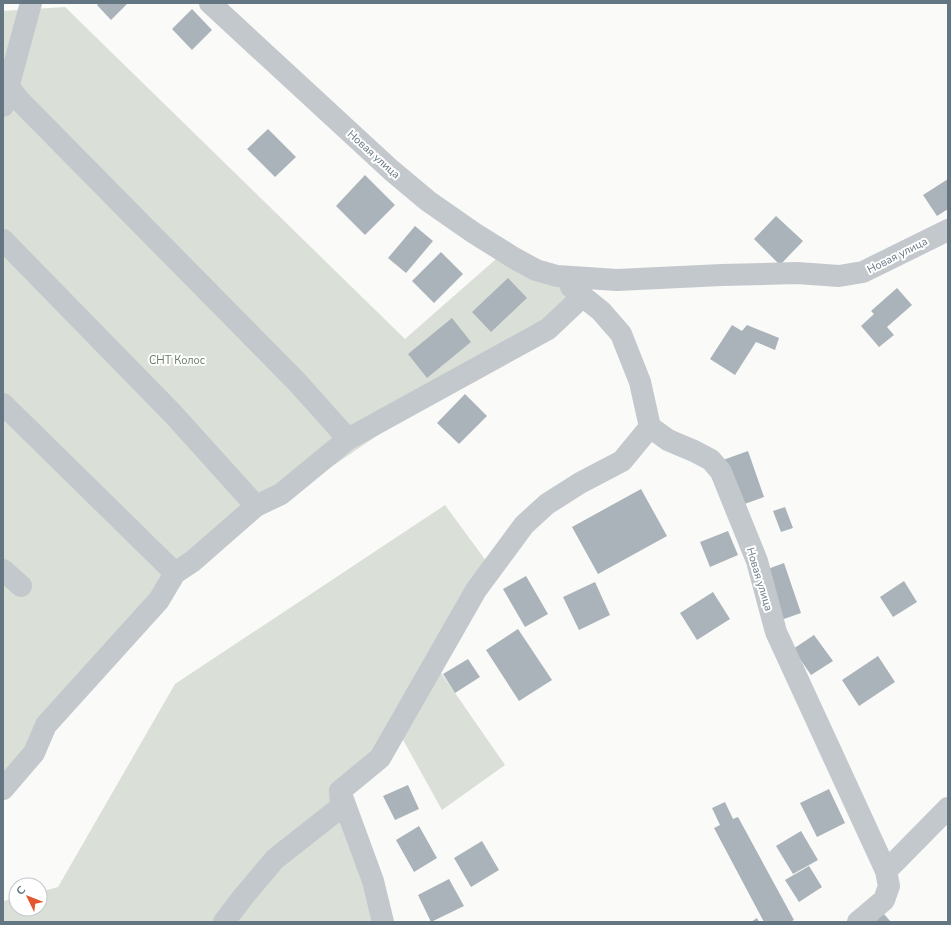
<svg xmlns="http://www.w3.org/2000/svg" width="951" height="925" font-family="'Nunito Sans',sans-serif">
<style>
.green{fill:#dadfd7}
.building{fill:#aab3b9}
.lines{fill:none;stroke-linecap:round;stroke-linejoin:round}
.minor{stroke:#c3c8cc;stroke-width:22}
.labels{text-anchor:middle;stroke-width:4;stroke-linejoin:round;paint-order:stroke}
.street-label{font-size:11px;fill:#657683;stroke:#fff}
.park-label{font-size:11px;fill:#687a64;stroke:#fff}
</style>
<rect width="100%" height="100%" fill="#fafaf8"/>
<!-- green -->
<path class="green" d="M65,7L405,339L504,252L583,296L175,573L3,788V11Z
M445,505L492,569L430,657L505,765L442,810L397,729L340,791L381,922H3V901L16,898V909H40V892L58,887L175,684Z"/>
<!-- building -->
<path class="building" d="M99,3H128L111,20L97,5Z
M192,9L212,30L192,50L172,29Z
M268,129L296,157L275,177L247,149Z
M365,175L395,205L365,235L336,206Z
M948,179V209L937,216L923,195Z
M776,216L803,241L780,265L754,239Z
M415,226L433,241L406,273L388,258Z
M441,252L463,274L434,303L412,281Z
M508,278L527,298L491,332L472,312Z
M897,288L912,305L887,327L894,335L879,347L861,326L874,314L871,311Z
M452,318L471,342L427,378L408,354Z
M732,325L742,331L747,325L779,338L775,350L756,342L735,375L710,359Z
M465,394L487,416L459,444L437,423Z
M748,451L764,497L739,506L723,460Z
M641,489L667,536L598,574L572,527Z
M785,507L793,528L781,532L773,511Z
M728,531L738,555L710,567L700,542Z
M784,563L801,613L781,620L765,570Z
M526,576L548,614L525,627L503,589Z
M904,581L917,602L893,617L880,597Z
M595,582L610,615L579,630L563,597Z
M713,592L730,619L697,640L680,613Z
M518,629L552,680L519,701L486,650Z
M814,635L833,661L811,675L793,649Z
M878,656L895,682L859,706L842,680Z
M468,659L480,677L455,693L443,674Z
M408,785L419,809L395,820L383,796Z
M829,789L845,823L817,837L800,803Z
M725,802L733,819L738,817L794,920L790,922H764L714,828L720,825L712,808Z
M419,826L437,858L414,872L396,840Z
M801,831L818,860L793,874L776,846Z
M482,841L499,870L471,887L454,858Z
M809,866L822,887L799,902L785,880Z
M449,879L464,906L431,922L418,895Z
M883,913L891,922H872Z
M757,918L759,922H751Z"/>
<g class="lines">
<!-- minor -->
<path class="minor" d="M210,3L391,170L428,201L474,233L514,258L536,270L557,276L617,280L722,275L797,273L839,276L863,272L948,230
M9,87L19,100L297,382L348,439
M3,106L31,3
M3,240L173,414L256,506
M571,287L601,311L621,334L640,382L650,427L668,440L694,451L711,460L721,472L757,561L776,632L886,871L889,886L884,900L858,922
M3,404L175,573
M3,570L21,586
M3,789L34,753L46,725L159,600L175,573L193,561L256,506L281,494L348,439L548,329L583,296
M886,871L948,808
M224,922L243,897L275,859L341,807L340,791
M383,922L373,881L340,791L380,758L476,590L524,525L547,504L580,483L622,461L650,427"/>
</g>
<g class="labels">
<!-- street labels -->
<g class="street-label">
<text transform="translate(374 154) rotate(42)" y="4">Новая улица</text>
<text transform="translate(897 255) rotate(-27)" y="4">Новая улица</text>
<text transform="translate(760 579) rotate(73)" y="4">Новая улица</text>
</g>
<!-- park labels -->
<g class="park-label">
<text x="177" y="364">СНТ Колос</text>
</g>
</g>
<!-- border -->
<rect width="951" height="925" fill="none" stroke="#657683" stroke-width="8"/>
<!-- north arrow -->
<g transform="translate(28 897) rotate(313)"><circle r="19" fill="#ffffff" stroke="#c1c8cd"/>
<path d="M0-3L7 15L0 10L-7 15Z" fill="#e4572e"/>
<text y="-6" font-size="11" font-weight="bold" text-anchor="middle" fill="#657683">С</text>
</g>
</svg>
